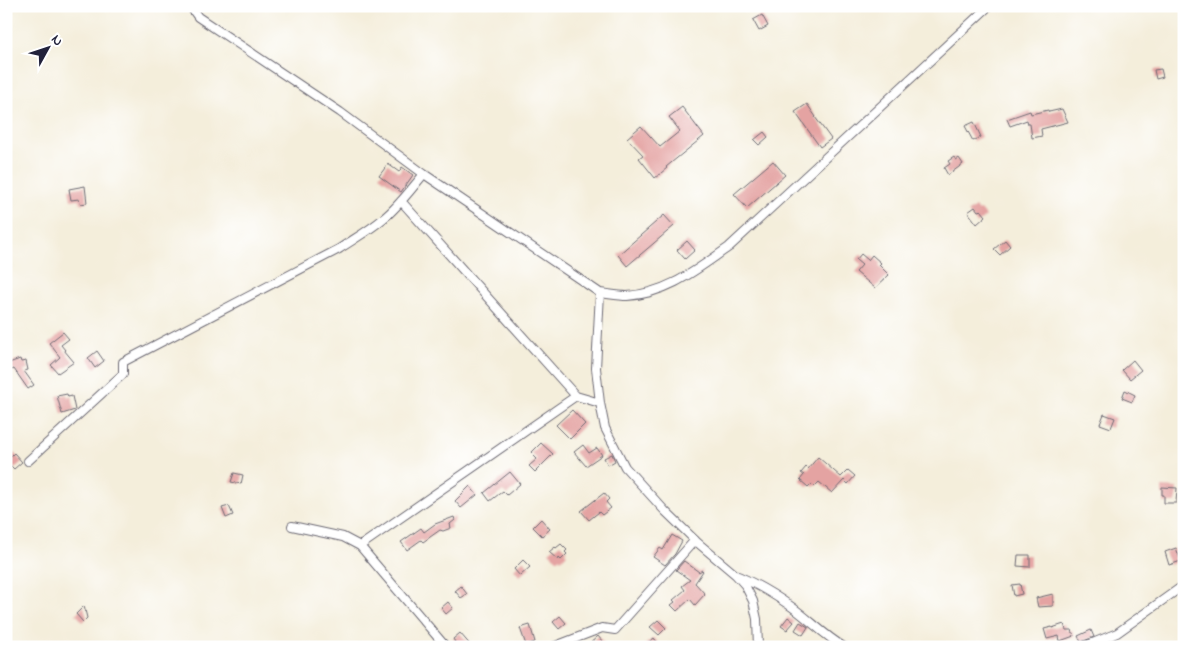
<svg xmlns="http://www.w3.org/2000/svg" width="1190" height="653" font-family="'Indie Flower',sans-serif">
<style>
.building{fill:#e4a3a2}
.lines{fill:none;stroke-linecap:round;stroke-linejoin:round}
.minor-casing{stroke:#6c6973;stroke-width:10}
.minor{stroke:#fff;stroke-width:8}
</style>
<rect width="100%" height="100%" fill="#fff"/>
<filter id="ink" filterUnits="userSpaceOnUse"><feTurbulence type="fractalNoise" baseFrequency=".02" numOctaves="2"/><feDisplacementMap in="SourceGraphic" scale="10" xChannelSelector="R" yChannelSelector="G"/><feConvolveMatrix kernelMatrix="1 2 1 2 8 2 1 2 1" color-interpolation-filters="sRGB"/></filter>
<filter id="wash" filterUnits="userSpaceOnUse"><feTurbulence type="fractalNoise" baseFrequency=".0096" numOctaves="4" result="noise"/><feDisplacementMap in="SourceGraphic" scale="20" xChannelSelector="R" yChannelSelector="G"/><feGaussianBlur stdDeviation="1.12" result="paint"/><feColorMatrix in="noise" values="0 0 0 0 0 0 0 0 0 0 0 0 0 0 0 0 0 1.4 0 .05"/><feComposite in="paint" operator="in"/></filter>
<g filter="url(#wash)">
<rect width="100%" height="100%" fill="#f4eedb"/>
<g id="blocks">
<!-- building -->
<path class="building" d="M762,15L768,26L759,31L753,20Z
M1161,69L1163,77L1156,79L1154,70Z
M807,104L816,117H815L831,139L820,147L795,112Z
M682,107L704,136L666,167L667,168L655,178L639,158L643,155L627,138L641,126L660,147L680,131L669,117Z
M1062,109L1068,122L1041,129L1042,136L1032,138L1030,124H1028L1027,120L1010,126L1007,119L1030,111L1031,114L1048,110L1049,112Z
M974,122L981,137L973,141L965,126Z
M764,132L768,137L759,145L754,140Z
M954,157L956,160L959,158L963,164L948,175L944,168L950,164L948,161Z
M773,161L785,175L747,208L734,194Z
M388,164L399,172L402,167L413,175L401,192L379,176Z
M85,186L87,203L80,204L79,199L71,200L69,189Z
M975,207L978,211L981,210L986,216L977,224L968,212Z
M664,215L674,226L627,266L618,255Z
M1005,240L1010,246L1000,255L994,249Z
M687,241L695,250L685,259L677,250Z
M861,254L868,260L872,255L881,263L879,265L889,275L875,288L856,272L862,265L856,260Z
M63,332L69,339L61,345L65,350H64L74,362L58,373L51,365L60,357L49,343Z
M97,351L104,361L95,368L88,358Z
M20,359L21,362L26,361L28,370L24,371L34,385L28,389L14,369L6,372V364Z
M1133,360L1141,370L1130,379L1122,370Z
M1125,390L1135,395L1132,402L1122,398Z
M67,394L68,397L72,396L75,410L62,414L57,396Z
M572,410L585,424L570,439L556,425Z
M1104,414L1115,418L1111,428L1100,424Z
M541,443L553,454L535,472L529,466L537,459L531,453Z
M583,445L589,453L597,448L602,455L586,466L574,452Z
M14,453L22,462L14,469L6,461Z
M612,454L615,461L608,465L604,458Z
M818,457L841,477L848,470L855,476L848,484L844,480L832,493L819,482L814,487L811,484L808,487L800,480L804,475L801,473L806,467L808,469Z
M510,472L520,484L507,495L503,491L490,501L484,493Z
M234,473L243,475L241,484L231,482Z
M470,486L477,495L461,508L455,501Z
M1162,487L1177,488L1176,503H1164V495H1162Z
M604,493L609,499L606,502L611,508L602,515L599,512L589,520L581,511Z
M229,506L233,515L226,518L222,508Z
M454,517L455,520L450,524L451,528L443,531L440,530L423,542L421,540L407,550L401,542L421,528L424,532L435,524Z
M541,519L550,529L542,536L533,527Z
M672,535L682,541L675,554L665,565L653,557L660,548L663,550Z
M561,544L567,550L565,552L567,554L561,560L559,558L558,560L549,552L555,547L556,548Z
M1176,548L1181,561L1169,565L1165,552Z
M1018,555H1030V567L1017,566Z
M523,560L530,567L520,576L514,569Z
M684,561L699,572L702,570L703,571L695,583L705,594L695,605L690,599L677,611L671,605L675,602L673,600L685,590L682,586L690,580L676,570Z
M1020,584L1022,594L1014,596L1012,585Z
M461,586L467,594L461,598L455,591Z
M1053,594V606L1038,607L1036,598Z
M448,602L453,608L446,614L441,608Z
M84,606L87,618L83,622L76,614Z
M560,616L566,623L559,629L553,622Z
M788,617L794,622L787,630L781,626Z
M658,620L666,628L659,635L650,627Z
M800,622L808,627L803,635L795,630Z
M1064,624L1066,630H1072L1074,636L1060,641L1059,636L1047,639L1044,629L1052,627V628Z
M530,625L535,642L526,645L520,628Z
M1091,630L1094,637L1081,642L1078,636Z
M460,633L472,647H452L451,645L455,642L453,639Z
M598,636L607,647H586Z
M654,638L661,647H642Z"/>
</g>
</g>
<g filter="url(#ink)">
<use href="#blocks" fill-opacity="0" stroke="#6c6973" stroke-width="1"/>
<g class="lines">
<!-- minor casing -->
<g class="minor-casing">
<path id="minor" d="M190,6L198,17L340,112L424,174L600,293C609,294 619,296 627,296C669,293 697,269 729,247L989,6
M401,201L576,396L600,403
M600,293L596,368L600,403L605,428L625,467L665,511L698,543L736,575L745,585L753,601L757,619L758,647
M28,461L123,374V362L339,249C354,239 370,230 384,218C399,206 411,189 424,174
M292,526L343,537L360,546L446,647
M360,546L576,396
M738,576C757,584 775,595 792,607C810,620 825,636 844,647
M553,647L602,628L615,630L695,540
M1083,647L1117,633L1184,585"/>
</g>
<!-- minor -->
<use href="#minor" class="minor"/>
</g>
</g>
<!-- margin -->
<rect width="1190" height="653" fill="none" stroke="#fff" stroke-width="25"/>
<!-- north arrow -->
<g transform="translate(48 48) rotate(50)" stroke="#ffffff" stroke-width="4" paint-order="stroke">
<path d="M0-4L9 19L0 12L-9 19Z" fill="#22223b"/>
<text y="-8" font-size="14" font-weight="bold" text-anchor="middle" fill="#22223b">N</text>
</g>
</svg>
